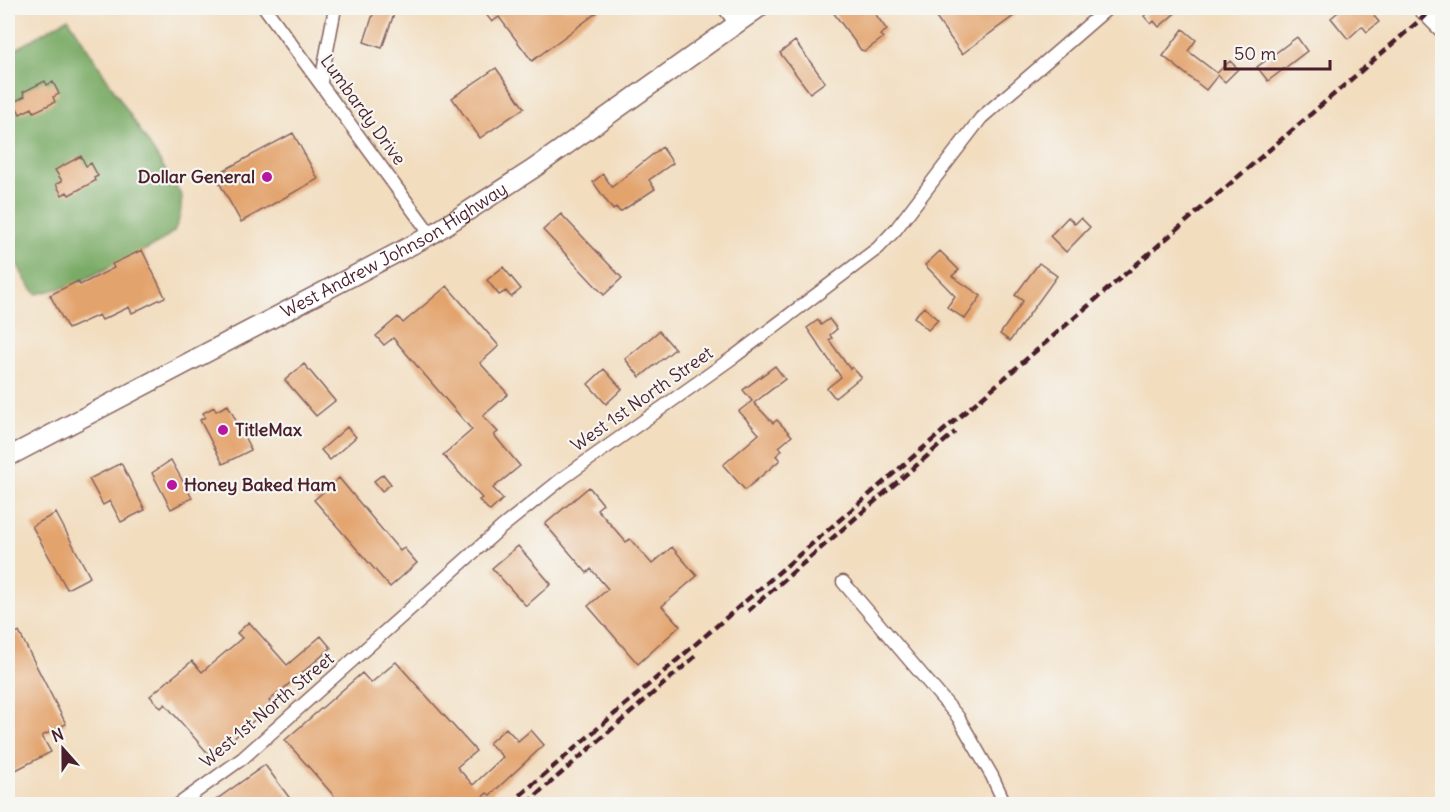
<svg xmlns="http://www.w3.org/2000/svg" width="1450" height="812" font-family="Delius,sans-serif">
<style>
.forest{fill:#7aab66;stroke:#626548;stroke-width:1.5}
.building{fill:#e3a36c}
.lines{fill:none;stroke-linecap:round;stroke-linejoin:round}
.minor-casing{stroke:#85625f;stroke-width:15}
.tertiary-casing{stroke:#85625f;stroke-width:18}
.secondary-casing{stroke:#85625f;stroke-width:21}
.minor{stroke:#fff;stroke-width:12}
.tertiary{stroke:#fff;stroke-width:15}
.secondary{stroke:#fff;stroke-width:18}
.rail{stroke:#4a1f2b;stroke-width:4.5;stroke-dasharray:9 4.5;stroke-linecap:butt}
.poi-dot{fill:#b5179e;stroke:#f6f6f2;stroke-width:2}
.labels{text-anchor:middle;stroke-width:4.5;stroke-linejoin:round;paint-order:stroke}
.street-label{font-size:18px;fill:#4a1f2b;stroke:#f6f6f2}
.poi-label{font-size:18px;font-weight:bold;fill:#4a1f2b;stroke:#f6f6f2;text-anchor:start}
</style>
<rect width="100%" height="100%" fill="#f6f6f2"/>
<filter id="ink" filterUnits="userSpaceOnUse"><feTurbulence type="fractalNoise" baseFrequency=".0167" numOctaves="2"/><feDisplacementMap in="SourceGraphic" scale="12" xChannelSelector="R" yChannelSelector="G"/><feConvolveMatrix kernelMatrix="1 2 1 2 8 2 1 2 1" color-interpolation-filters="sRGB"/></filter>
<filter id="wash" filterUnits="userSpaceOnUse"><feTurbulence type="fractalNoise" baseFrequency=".008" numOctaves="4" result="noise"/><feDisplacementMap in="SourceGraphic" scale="24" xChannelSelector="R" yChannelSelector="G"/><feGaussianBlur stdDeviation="1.35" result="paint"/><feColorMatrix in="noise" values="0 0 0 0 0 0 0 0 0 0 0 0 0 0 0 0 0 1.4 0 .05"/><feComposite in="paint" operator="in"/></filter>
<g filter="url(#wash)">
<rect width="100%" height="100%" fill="#f2ddbf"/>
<!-- forest -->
<path class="forest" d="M68,18L182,196L180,217L174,231L157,244L73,285L37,294C23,282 18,262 8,246V54Z"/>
<g id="blocks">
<!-- building -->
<path class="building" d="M375,8L395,11L382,48L364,42Z
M481,8H603L532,61L499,17L492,22Z
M830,8H871L887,30L880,35L883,38L865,51L861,50Z
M929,8H981L985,12L992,8H1009L1015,15L962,54Z
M1143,8H1181L1159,27L1154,21L1151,24L1144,16L1148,13Z
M1343,8H1384L1374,16L1379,22L1367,32L1362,26L1348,39L1331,18Z
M1183,29L1196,40L1188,51L1217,73L1230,61L1238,69L1225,82L1218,75L1206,90L1163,56Z
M1297,37L1307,51L1268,81L1257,67Z
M795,41L825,82L810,93L780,53Z
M496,68L524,108L480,138L452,98Z
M45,81L47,85L53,82L59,94L53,97L55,102L34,112L32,108L20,114L14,102L25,96L23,92Z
M293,133L318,179L241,222L215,175Z
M662,147L673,163L649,180L655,189L620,212L616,207L613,210L593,182L603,174L612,187Z
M81,156L86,166L91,163L98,176L94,178L95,181L69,195L67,192L62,195L56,184L62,181L55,170Z
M561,214L622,278L604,295L543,230Z
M1068,217L1075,224L1081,218L1090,227L1066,252L1050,236Z
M142,250L165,297L132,313L129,307L102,320L99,315L68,329L50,295L78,281L80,285L114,268L112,264Z
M940,251L959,270L952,276L981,296L965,319L947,307L955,296L925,265Z
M1039,263L1057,276L1010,341L1000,334L1023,301L1015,295Z
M503,267L521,289L511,297L506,291L499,295L487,280Z
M447,286L499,346L480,363L508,394L483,416L498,432L494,435L520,466L493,488L503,499L490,511L479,500L482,498L443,455L472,430L393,338L384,345L376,336L398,317L403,323Z
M924,307L938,320L928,330L914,317Z
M829,319L837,329L830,335L832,338L829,340L850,369L852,367L861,377L835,398L827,388L841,377L807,328L818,320L821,325Z
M659,331L675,349L640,377L625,359Z
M304,364L335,401L316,416L285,380Z
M775,366L785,379L754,403L773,423L777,420L792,436L779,447L782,450L776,456L780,460L745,490L723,465L759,434L739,411L752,401L743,390Z
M604,369L622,389L606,404L588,384Z
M228,405L251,450L223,464L200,420L205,417L203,413L214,407L216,411Z
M347,427L356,437L330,460L321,450Z
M171,460L192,498L171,509L152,473Z
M121,463L145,510L121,522L110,501L103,505L89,479Z
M383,474L391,484L382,491L374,481Z
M339,478L400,551L404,548L417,563L390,587L314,500Z
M589,487L603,504L597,509L626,542L630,539L652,564L672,547L697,576L662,606L680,626L638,664L588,606L608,589L591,569L587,573L545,524Z
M56,513L90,577L67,589L32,526Z
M518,546L551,584L526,606L492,568Z
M249,622L287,665L321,636L331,648L269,701L272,704L212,758L165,704L161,708L150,696L192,661L202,672L242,638L237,633Z
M19,632L66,724L42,736L51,752L8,774V638Z
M396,662L476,751L457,767L473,785L503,757L489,743L506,728L518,741L531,730L544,745L490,795L487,793L474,804H466L461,800L456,804H341L285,740L362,673L371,683Z
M265,765L294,804H210Z"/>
</g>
</g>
<g filter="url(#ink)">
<use href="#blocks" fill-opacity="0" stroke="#85625f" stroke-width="1.5"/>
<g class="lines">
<!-- minor casing -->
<g class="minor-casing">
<path id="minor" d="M265,8L431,235
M724,8L736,24
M321,82L335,8
M843,582L958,717L992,776L1005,804
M179,804L243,758L502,527L563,478L735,356L878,248L896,229L981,118L1108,8"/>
</g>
<!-- tertiary casing -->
<g class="tertiary-casing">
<path id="tertiary" d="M1420,8L1442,30"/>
</g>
<!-- secondary casing -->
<g class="secondary-casing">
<g id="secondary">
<path id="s1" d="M8,457L431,235L533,169L759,8"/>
</g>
</g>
<!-- minor -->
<use href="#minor" class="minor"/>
<!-- tertiary -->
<use href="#tertiary" class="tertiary"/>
<!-- secondary -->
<use href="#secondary" class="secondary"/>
<!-- rail -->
<path class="rail" d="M748,611L955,432
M510,804L1434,8
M526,804L698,654"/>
</g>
</g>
<!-- markers -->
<g class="poi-dot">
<circle cx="267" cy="177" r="6"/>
<circle cx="223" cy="430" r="6"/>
<circle cx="172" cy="485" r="6"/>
</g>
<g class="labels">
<!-- street labels -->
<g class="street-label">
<text transform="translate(363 110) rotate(54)" y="6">Lumbardy Drive</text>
<text dy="6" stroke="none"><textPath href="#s1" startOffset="438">West Andrew Johnson Highway</textPath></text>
<text transform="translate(642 399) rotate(-35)" y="6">West 1st North Street</text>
<text transform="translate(267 710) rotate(-40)" y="6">West 1st North Street</text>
</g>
<!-- poi labels -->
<g class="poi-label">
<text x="255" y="183" text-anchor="end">Dollar General</text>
<text x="235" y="436">TitleMax</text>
<text x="184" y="491">Honey Baked Ham</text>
</g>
</g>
<!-- margin -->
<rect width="1450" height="812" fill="none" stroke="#f6f6f2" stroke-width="30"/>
<!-- north arrow -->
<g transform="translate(63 749) rotate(339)" stroke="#f6f6f2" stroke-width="4.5" paint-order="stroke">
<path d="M0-4.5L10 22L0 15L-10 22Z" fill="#4a1f2b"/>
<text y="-9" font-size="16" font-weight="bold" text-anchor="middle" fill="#4a1f2b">N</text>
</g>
<!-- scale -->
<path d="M1225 60v9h105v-9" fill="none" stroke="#4a1f2b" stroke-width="3"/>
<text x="1234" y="60" font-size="18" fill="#4a1f2b" stroke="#f6f6f2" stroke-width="4.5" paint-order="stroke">50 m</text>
</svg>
